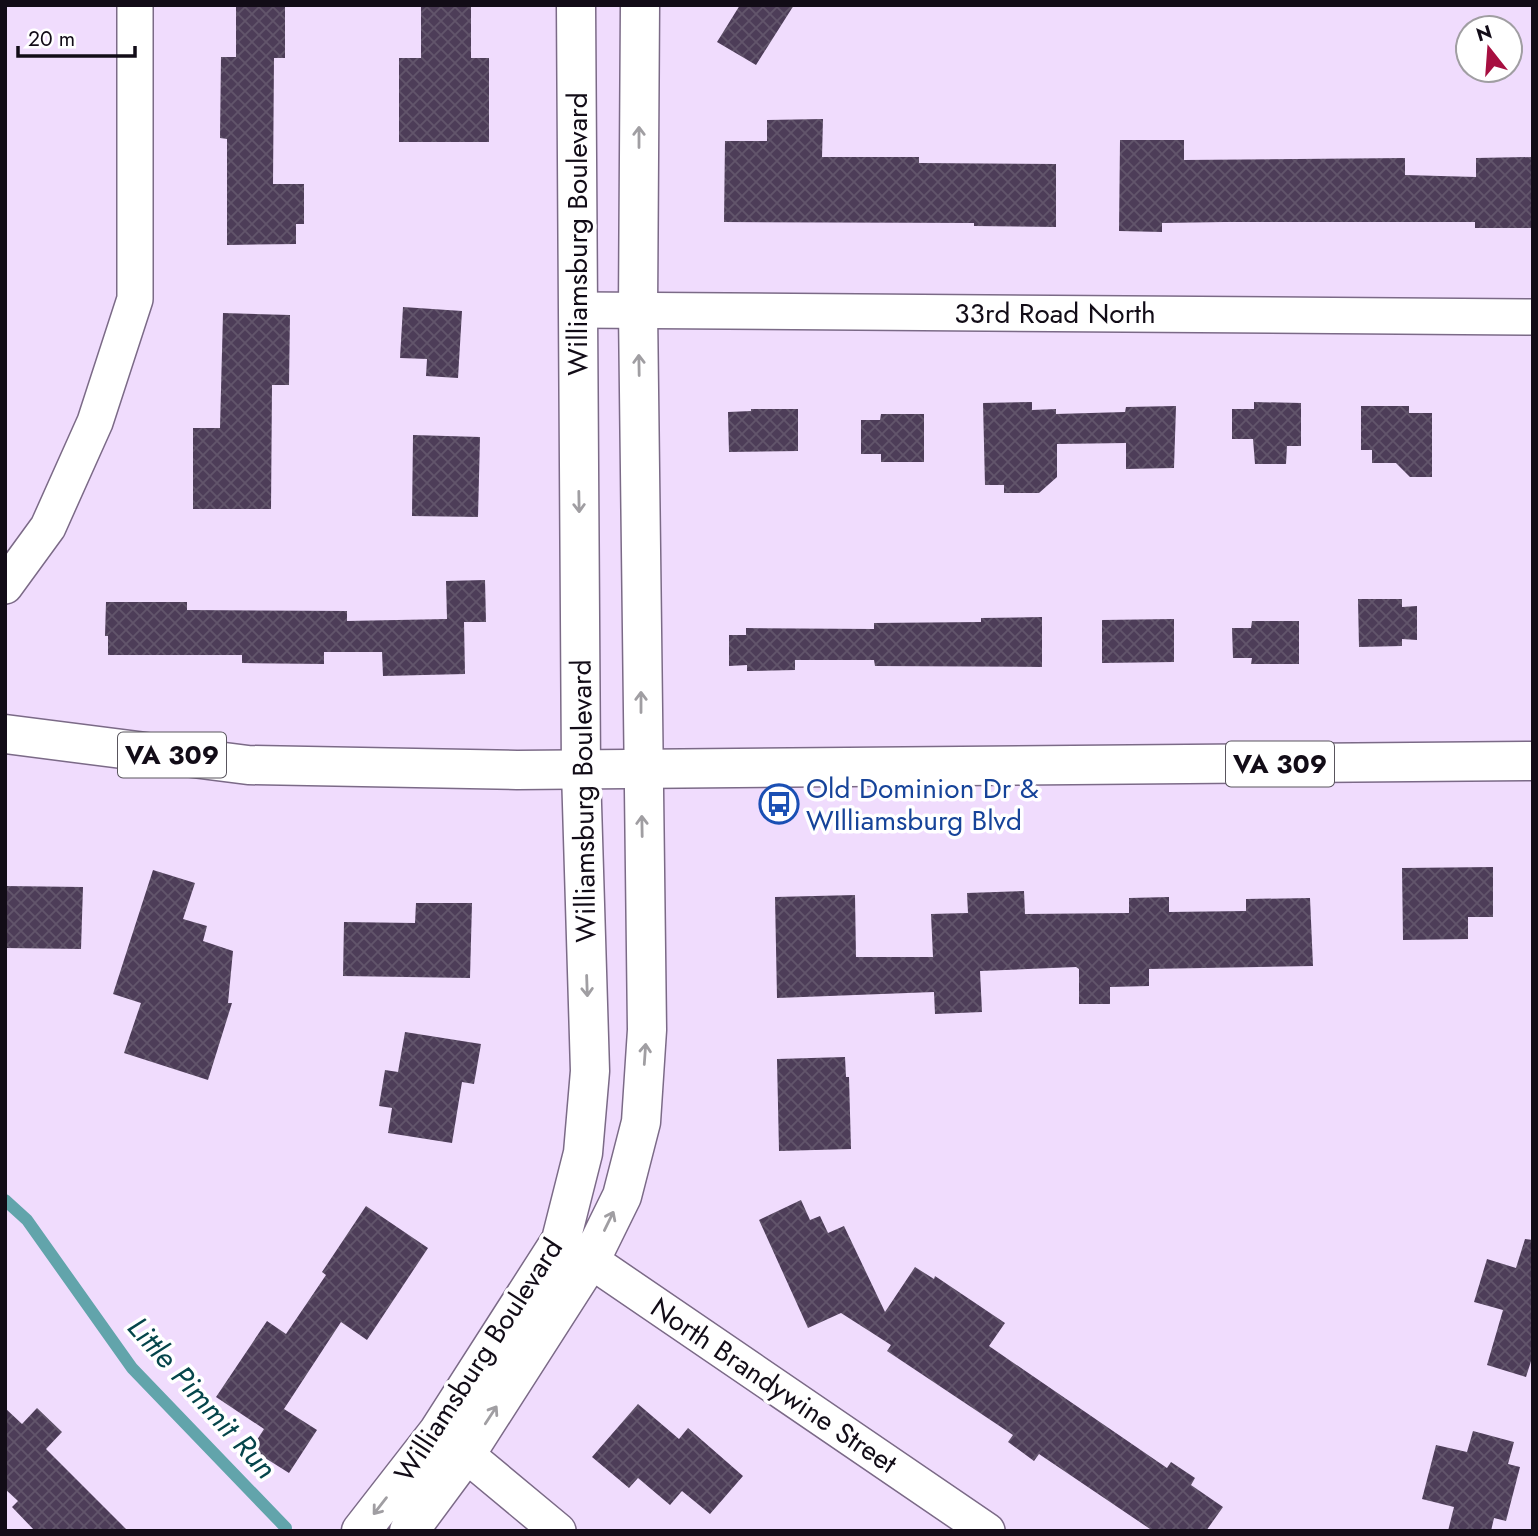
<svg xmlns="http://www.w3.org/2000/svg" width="1538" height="1536" font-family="Jost,sans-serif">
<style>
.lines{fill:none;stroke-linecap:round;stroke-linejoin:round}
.stream{stroke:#62a4ab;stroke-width:12}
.building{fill:url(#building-cross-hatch)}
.street-casing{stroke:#7b6a87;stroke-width:38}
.secondary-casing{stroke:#7b6a87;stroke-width:41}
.primary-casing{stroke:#7b6a87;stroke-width:41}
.street{stroke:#fff;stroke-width:35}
.secondary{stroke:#fff;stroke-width:38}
.primary{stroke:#fff;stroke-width:38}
.oneway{stroke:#a09ea2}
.labels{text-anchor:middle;stroke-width:7;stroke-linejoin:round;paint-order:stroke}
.shield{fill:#fff;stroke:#59555d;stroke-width:2}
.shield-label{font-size:26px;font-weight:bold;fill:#120c17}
.street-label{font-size:28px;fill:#120c17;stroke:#fff}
.transit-label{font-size:28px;fill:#164399;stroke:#fff;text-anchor:start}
.water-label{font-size:30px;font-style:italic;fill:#05454b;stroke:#fff}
</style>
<defs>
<pattern id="building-cross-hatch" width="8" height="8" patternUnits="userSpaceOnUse" patternTransform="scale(1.75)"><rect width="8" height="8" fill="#4d3d58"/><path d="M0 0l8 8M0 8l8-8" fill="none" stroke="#62556b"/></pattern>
</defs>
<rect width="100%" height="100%" fill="#f0dcfd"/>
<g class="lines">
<!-- stream -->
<path class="stream" d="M5,1200L27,1220L132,1368L286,1528"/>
</g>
<!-- building -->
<path class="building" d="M236,5H285V58H274L273,184H304V224H296V244L227,245V139L220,138L221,57H236Z
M421,5H471V58H489V142H399V58H421Z
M740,5H794L756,65L717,42Z
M823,119L822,157H919V163L1056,164V227L974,226V223L724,222L725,141H767V120Z
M1120,140H1184V160L1405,158V175L1476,177V158L1533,157V228H1475V222H1224L1162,223V232L1119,231Z
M403,307L462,311L458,378L426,376L427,359L400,358Z
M223,313L290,315L289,385H272L271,509H193V428H220Z
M1032,402V410L1056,409V414L1125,412L1126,407L1176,406L1174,468L1126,469V443L1057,444V477L1039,493H1004V485H985L983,403Z
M1254,402L1301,403V446H1287L1286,464H1255L1253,439H1232V409H1254Z
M1361,406H1409V413H1432V477H1410L1396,463H1372V450H1361Z
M751,409H798V451L729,452L728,412L751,411Z
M881,414H924V462H881V454H861V420H880Z
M413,435L480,437L478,517L412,516Z
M485,580L486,622H464L465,674L383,676L382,652H324V664L242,663V655H108V636H105L106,602H187V610L347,611V621L447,619L446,581Z
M1358,599H1402V607L1417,606V640L1402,639V646L1359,647Z
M1042,617V667L875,666L874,660H795V670L747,671V665L729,666V635H746V628L874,629V623L981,622V618Z
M1174,619V662L1102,663V620Z
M1252,621H1299V664H1251L1252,658H1233L1232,628H1251Z
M1493,867V917H1468V939L1403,940L1402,868Z
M153,870L195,883L183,919L207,926L203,941L233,951L228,1003H232L208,1080L124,1053L141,1003L113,994Z
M5,886L83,887L81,949L5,948Z
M1024,891L1025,914L1129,913V898L1169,897V912L1246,911V899L1310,898L1313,966L1149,969V986L1110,987V1004H1079V969L1076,967L980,971L982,1012L935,1014L934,992L777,998L775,897L855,895L856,957H933L931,914L968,913L967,893Z
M416,903H472L470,978L343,976L344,922L415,923Z
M405,1032L481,1044L474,1084L462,1082L452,1143L388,1133L392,1108L379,1106L385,1070L398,1072Z
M845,1057L846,1077H849L851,1149L779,1151L777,1059Z
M801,1200L810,1220L820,1216L828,1233L844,1226L885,1312L915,1267L934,1279L935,1276L1005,1323L989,1346L1167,1468L1171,1462L1195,1478L1191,1485L1223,1507L1206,1531H1153L1039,1454L1034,1461L1008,1442L1013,1435L887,1351L891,1345L841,1313L808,1328L759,1220Z
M366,1206L428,1248L367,1340L341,1322L284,1409L317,1430L289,1473L251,1449L264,1429L216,1397L267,1321L286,1334L326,1275L322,1272Z
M1525,1239L1533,1240V1355L1526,1377L1487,1365L1503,1310L1474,1302L1487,1259L1516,1268Z
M638,1404L679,1439L688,1428L743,1476L710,1514L682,1491L670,1505L638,1478L629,1488L592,1457Z
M5,1408L22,1424L37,1408L62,1432L46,1449L128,1531H35L12,1507L18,1501L5,1489Z
M1473,1431L1514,1442L1508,1464L1520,1467L1506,1521L1494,1518L1491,1531H1448L1454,1507L1422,1499L1436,1445L1467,1452Z"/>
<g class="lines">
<!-- street casing -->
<g class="street-casing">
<path id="street" d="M578,310L1533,317
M5,586L48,527L95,422L135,299V5
M568,1245L987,1531
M445,1437L558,1531"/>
</g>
<!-- secondary casing -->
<g class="secondary-casing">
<path id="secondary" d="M361,1531L438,1432L561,1240L583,1153L590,1071L581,771L576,5
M409,1531L466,1454L591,1259L622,1196L641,1122L647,1030L638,310L640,5"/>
</g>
<!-- primary casing -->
<g class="primary-casing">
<path id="primary" d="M5,734L248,765L517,770L1533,761"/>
</g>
<!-- street -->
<use href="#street" class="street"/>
<!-- secondary -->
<use href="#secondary" class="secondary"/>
<!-- primary -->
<use href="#primary" class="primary"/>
</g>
<!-- one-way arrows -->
<defs><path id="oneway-shaft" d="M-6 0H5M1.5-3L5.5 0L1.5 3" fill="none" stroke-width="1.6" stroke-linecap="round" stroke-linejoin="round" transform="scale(1.75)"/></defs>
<g class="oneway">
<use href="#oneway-shaft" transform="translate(639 137) rotate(-90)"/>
<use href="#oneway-shaft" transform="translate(639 365) rotate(-91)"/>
<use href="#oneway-shaft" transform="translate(579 502) rotate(89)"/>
<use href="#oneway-shaft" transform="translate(641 702) rotate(-90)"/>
<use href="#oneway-shaft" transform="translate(642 826) rotate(-91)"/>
<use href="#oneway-shaft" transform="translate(587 986) rotate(88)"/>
<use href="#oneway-shaft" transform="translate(645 1054) rotate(-86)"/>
<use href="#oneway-shaft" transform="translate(609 1221) rotate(-64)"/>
<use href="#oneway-shaft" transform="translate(491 1415) rotate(-57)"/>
<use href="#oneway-shaft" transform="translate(380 1506) rotate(128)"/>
</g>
<!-- icons -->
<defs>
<g id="bus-ring" transform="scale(2.0125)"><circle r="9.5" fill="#fff" stroke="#1a4fb4" stroke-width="1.5"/><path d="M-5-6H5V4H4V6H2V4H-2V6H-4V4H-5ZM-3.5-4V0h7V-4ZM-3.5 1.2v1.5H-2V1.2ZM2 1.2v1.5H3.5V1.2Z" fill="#1a4fb4"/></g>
</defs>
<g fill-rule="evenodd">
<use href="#bus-ring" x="779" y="804"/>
</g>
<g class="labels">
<!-- shield labels -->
<g class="shield">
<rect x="118" y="732.5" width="108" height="45" rx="5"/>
<rect x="1226" y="741.5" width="108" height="45" rx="5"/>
</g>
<g class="shield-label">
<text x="172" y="764">VA 309</text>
<text x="1280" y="773">VA 309</text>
</g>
<!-- street labels -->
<g class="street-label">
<text transform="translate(577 234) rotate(-90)" y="10">Williamsburg Boulevard</text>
<text x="1055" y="323">33rd Road North</text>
<text transform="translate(583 801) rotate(-91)" y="10">Williamsburg Boulevard</text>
<text transform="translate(478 1360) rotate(-57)" y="10">Williamsburg Boulevard</text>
<text transform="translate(774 1385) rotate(34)" y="10">North Brandywine Street</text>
</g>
<!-- transit labels -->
<g class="transit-label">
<text x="806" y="798">Old Dominion Dr &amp;<tspan x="806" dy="32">WIlliamsburg Blvd</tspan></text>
</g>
<!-- water labels -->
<g class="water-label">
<text transform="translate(202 1398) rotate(48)" y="10">Little Pimmit Run</text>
</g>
</g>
<!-- border -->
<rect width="1538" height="1536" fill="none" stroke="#120c17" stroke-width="14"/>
<!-- north arrow -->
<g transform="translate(1489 49) rotate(343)"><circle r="33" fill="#ffffff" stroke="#a09ea2" stroke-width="2"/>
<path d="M0-5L12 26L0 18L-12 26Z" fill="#a70f40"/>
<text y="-10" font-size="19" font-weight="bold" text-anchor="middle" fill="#120c17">N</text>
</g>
<!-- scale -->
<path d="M18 46v10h117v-10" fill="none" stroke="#120c17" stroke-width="3.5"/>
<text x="28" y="46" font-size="21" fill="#120c17" stroke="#ffffff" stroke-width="5" paint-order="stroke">20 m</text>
</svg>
